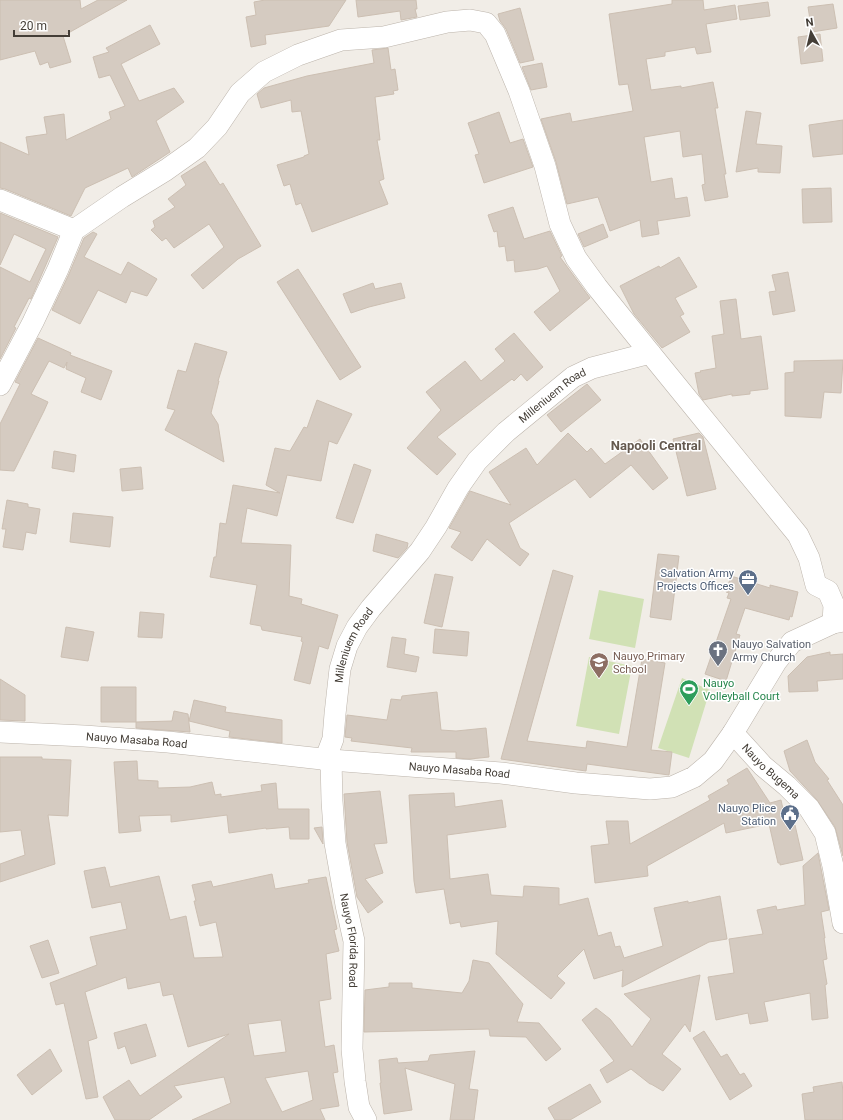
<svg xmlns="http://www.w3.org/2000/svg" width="843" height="1120" font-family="Roboto,sans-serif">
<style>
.park{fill:#d1e1b5}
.building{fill:#d5cbc1;stroke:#ccbfb2;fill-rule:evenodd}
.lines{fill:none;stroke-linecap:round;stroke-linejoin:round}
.minor-casing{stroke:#bcb4ab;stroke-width:22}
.minor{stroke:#fff;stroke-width:21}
.labels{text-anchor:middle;stroke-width:3;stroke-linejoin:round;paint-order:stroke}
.street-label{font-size:11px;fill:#443e37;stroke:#fff}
.service-label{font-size:11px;fill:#4e5e75;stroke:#fff;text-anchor:end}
.worship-label{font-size:11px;fill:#5b616d;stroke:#fff;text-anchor:start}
.education-label{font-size:11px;fill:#785e54;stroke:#fff;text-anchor:start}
.leisure-label{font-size:11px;fill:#27864d;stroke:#fff;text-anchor:start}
.quarter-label{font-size:13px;font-weight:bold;fill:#655a50;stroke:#fff}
</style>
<rect width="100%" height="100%" fill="#f1ede7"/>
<!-- park -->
<path class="park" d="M599,590L644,599L635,648L589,639Z
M589,657L632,666L619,734L576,726Z
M682,678L710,690L689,758L658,748Z"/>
<!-- building -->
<path class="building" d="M0,0H80L81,9L98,0H127L63,36L71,62L50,68L48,62L40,65L35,51L0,60Z
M265,0H346L329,26L265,35L266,44L251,47L246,17L256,15L254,2Z
M356,0H416L417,9H415L417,17L401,20L400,11L358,17Z
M672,0H703L704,10L735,5L737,19L706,24L711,52L697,54L695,47L665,52V56L646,59L651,90L681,86V88L713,82L718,108H715L726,174H724L728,197L705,201L702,185L705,184L702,154L683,157L680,131L644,137L651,182L672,178L675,199L687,197L690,216L657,221L659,234L642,237L640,220L610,231L598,197L567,204L556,162L541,119L570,113L572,122L633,111L628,84L619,85L609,14L672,4Z
M768,2L770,16L740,20L738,6Z
M833,4L837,28L812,32L808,7Z
M520,8L534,60L520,63L506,29L500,21L498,14Z
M150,25L160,44L121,64L139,101L174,88L184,102L156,121L170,152L132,177L128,168L85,188L71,216L5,189L0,188V142L29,155L26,137L47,134L44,117L64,114L66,140L111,119L109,112L125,106L110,75L99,78L93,57L109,52L106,48Z
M820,34L823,61L801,64L798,37Z
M388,48L391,70L395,69L398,90L393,91L394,94L375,97L380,140H377L384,179L379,181L388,204L312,232L301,203L296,205L290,184L284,186L277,165L304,157V156L309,154L301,111L292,112L291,100L261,108L257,94L264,88L307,76L374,63L372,50Z
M542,63L547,87L531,90L522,67Z
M746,111L761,113L756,144L782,146L780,173L758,172V168L736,172Z
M499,112L510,143L523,139L533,167L484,183L475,155L479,154L468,123Z
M843,120V154L813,157L809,125Z
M205,161L220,185L223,183L261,246L238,259L203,289L191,275L224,247L209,224L174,248L166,238L162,241L151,230L155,227L153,221L175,207L168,199L186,185L181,176Z
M831,188L832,222L803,223L802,189Z
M513,207L524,239L550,231L562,256L560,257L590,298L550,331L534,312L560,291L547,266L538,269L515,272L514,260L507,261L505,246L499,247L497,231L494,232L488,215Z
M0,213L58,237L31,299L29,298L14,327L16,328L0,359V267L30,282L46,249L14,234L0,265Z
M603,224L608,237L584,247L578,234Z
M93,232L97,234L84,257L121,275L128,262L157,279L147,296L131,291L126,303L98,290L80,324L52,310L69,274L84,238Z
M679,257L697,287L675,298L684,314L680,316L690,332L662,348L634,314L620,286L659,266L660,268Z
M298,269L361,367L340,380L277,282Z
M788,272L795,311L773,315L769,292L776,291L772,275Z
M373,283L375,289L401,283L405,298L369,307L351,313L343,294Z
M736,299L741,339L761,336L768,389L750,391V394L732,396V394L703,400L699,394L695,373L701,372L700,371L716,368L712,336L724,334L720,301Z
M514,333L543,367L527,381L521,374L514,381L512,379L437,437L456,454L437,475L407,448L441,410L426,392L465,361L481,381L505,361L495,349Z
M38,338L71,353L70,355L112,371L101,400L81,392L86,378L66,369L67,362L64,368L49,361L31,394L48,402L44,411L14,471L0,470V424L20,384L15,382Z
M195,343L227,352L218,381H219L211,413L218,424L224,462L165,430L175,410L167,408L178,370L186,372Z
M843,360L841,393L824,392L821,418L785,416V373L794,372V361Z
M587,384L601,400L561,432L547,415Z
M317,400L352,414L337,444L329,441L321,481L287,475L277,516L247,508L241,543L291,545L289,596L302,599L301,604L338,615L328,649L319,646L310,684L294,680L303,642L301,641L302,637L262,630L261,626L250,624L257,585L210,577L214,557H216L220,523L226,524L233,485L280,493L266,485L275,448L290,451L304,427L307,428Z
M568,433L587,452L591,448L605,464L640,439L668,478L653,490L631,465L590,498L575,479L509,523L520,548L529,554L520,566L487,539L472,561L451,547L461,532L449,528L470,491L511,505L489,472L526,448L537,465Z
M699,433L703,437L716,489L687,496L673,439Z
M54,451L76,455L74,472L52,468Z
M354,464L371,470L353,523L336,518Z
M141,467L143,489L122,491L120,469Z
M7,500L28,504V507L40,509L36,534L26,532L23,550L3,547L6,529H2Z
M73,513L113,517L110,547L70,542Z
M376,534L408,543L407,548L398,558L373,551Z
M658,554L679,556L671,620L650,617Z
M553,570L573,576L527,741L586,748L587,741L627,747L642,659L665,663L651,750L672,752L669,775L587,764L586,771L501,759Z
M435,574L453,577L442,627L424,623Z
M731,576L770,588V585L798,592L792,617L790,616L789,620L745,608L736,634L740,635L726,681L705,674L731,599L727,598L729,593L726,592Z
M140,612L164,614L162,638L138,637Z
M66,627L94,632L88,661L61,657Z
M435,629L469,632L467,656L433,653Z
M392,637L406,639L404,654L419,657L416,672L387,667Z
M830,652V655L843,654V679L817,681L818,691L789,692L788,676L807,657Z
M0,679L25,695V721L0,720Z
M101,687H136V722L172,721L174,711L188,714L190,732L136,728V722H101Z
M437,692L441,730L456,731L486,728L489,757L470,759L456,758V752H411L412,748L351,741L352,738L345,737L347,715L387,720L391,699L401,700L402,696Z
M194,700L226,707L225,712L282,720V743L229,737L230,731L189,721Z
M807,740L815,762L829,779L827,780L843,805V856L835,827L817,800L790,771L784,751Z
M0,757H42V759L71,760L68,816L48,815L55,864L0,882V864L25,855L21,830L0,832Z
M137,761L138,780L158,781V788L190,787L212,782L215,795L221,794V797L262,791L261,785L276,783L278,809H309V839H290L289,827L266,829V828L229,833L227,815L171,822V815L139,816L141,831L119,833L114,762Z
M747,768L770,803L781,800L787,827L795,825L803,860L780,865V863H778L769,824L726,833L724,823L647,866L648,876L595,883L591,846L609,844L606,821H628L630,844L710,800L708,796L729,784L727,780Z
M380,791L387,843L374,844L383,873L365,879L383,902L368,913L357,897L347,842L344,794Z
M454,793L455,807L502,800L506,827L447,835L450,879L488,874L491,895L523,897L524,886L559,888V905L588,898L598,936L611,932L615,947L620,946L624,958L663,946L654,908L688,901V903L720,896L727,939L709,942L622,987L623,970L594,979L584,949L557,976L565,983L551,999L496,954L498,921L461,927L460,922L450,924L444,889L416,893L414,881L409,795Z
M322,827L323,844L314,828Z
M818,853L829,910L821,912L825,938H824L827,959L823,960L827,984L825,985L828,1018L812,1020L810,993L764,1002L768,1021L750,1024L748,1013L716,1020L708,977L734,973L729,939L763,934L757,910L776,906L777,910L805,905L803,866Z
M105,867L110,887L159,876L170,920L186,916L194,958L223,957L216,922L200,926L194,901H196L192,885L211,881L213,887L272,874L275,889L309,883L308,880L326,877L337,929L334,930L339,951L326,954L331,999L319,1001L325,1047L334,1045L338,1072L333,1073L339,1106L320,1109L325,1120H192L231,1103L224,1077L174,1086L182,1097L149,1120H115L103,1097L129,1080L140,1096L229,1034L188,1047L173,994L163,996L160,982L128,989L126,977L85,992L97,1038L88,1041L98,1097L86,1099L64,1003L56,1005L50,983L97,965L90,937L127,929L121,902L92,908L84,871ZM281,1020L286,1052L254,1056L248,1024ZM308,1071L313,1100L282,1112L265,1078Z
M48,940L59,973L42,978L30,946Z
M473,960L489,963L523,1004L517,1022L539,1023L561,1049L546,1061L526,1037L490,1036L489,1029L364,1032L365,990L389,987V983H412V988L462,993L469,981Z
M700,975L690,1032L685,1024L662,1054L681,1069L663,1091L651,1084H650L631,1069L607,1083L600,1070L614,1061L582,1020L596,1008L610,1019L632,1047L651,1019L624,994Z
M146,1024L156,1056L131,1064L125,1046L118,1049L114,1033Z
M704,1031L721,1057L727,1054L740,1075L744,1073L752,1086L730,1100L693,1038Z
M50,1049L62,1071L32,1095L17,1075Z
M475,1051L469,1089L478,1090L474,1120H450L455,1084L405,1068L412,1110L384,1114L380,1083H381L379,1060L397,1058L398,1063L428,1061L430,1055Z
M842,1082L843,1093V1120H805L802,1094L814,1092L813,1087Z
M590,1084L601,1102L570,1120H555L548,1108Z"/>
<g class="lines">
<!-- minor casing -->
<g class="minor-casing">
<g id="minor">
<path d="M0,200L74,230"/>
<path d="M0,385L33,322L58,269L74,230L122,197L166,170L197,148L217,127L240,93L264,72L298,55L341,40L384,37L447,22L470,20L486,23L495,34L519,91L545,166L560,224L576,258L597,287L650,353L798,535L809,558L816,585L828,591L834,605L833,623"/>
<path id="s1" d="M0,732L84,736L168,742L331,760L501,773L576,783L650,789L672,787L694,777L713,761L733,733L776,662L792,642L833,623L843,621"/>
<path id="s2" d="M733,733L763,766L787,786L809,808L825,833L833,866L843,923"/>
<path id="s3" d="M325,760L333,739L335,714L340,669L347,646L357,627L371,608L420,551L436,527L458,488L477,461L506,432L573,377L592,368L650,353"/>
<path id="s4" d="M331,760L332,801L335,843L346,905L354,941L352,1049L355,1081L359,1107L366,1120"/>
</g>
</g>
<!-- minor -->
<use href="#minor" class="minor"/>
</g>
<!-- icons -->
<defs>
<g id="office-pin" transform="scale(1)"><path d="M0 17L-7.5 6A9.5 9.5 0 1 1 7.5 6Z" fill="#5c6f8a" stroke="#fff"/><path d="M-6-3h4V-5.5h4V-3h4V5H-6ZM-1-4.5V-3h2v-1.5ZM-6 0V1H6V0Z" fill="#fff"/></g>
<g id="church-pin" transform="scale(1)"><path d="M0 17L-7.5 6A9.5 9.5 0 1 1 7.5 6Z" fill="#6b7280" stroke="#fff"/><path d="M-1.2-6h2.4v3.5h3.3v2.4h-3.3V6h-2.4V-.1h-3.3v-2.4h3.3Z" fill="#fff"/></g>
<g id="school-pin" transform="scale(1)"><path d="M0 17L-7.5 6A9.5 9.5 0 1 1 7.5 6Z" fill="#8d6e63" stroke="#fff"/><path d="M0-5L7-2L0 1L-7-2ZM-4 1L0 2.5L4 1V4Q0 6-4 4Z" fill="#fff"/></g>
<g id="stadium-pin" transform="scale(1)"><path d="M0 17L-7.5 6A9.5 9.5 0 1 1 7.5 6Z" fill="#2e9e5b" stroke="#fff"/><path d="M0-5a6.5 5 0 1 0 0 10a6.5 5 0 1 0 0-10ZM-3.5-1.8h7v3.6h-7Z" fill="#fff"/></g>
<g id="civic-pin" transform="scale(1)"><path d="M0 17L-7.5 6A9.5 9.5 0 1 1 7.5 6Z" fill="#5c6f8a" stroke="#fff"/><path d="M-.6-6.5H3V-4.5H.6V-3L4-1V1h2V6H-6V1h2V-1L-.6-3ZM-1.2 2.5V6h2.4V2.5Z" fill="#fff"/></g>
</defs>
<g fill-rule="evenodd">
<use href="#office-pin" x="748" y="579"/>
<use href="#church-pin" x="718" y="650"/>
<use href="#school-pin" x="599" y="662"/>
<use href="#stadium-pin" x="689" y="689"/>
<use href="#civic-pin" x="790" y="814"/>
</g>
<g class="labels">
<!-- street labels -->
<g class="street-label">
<text dy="4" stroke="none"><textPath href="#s3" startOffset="444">Milleniuem Road</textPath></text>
<text dy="4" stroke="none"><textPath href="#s3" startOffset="120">Milleniuem Road</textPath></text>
<text dy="4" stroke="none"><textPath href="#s1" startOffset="137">Nauyo Masaba Road</textPath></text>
<text dy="4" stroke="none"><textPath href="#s1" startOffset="461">Nauyo Masaba Road</textPath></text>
<text dy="4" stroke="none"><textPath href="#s2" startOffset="54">Nauyo Bugema</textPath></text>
<text dy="4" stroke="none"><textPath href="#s4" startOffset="182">Nauyo Florida Road</textPath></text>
</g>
<!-- service labels -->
<g class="service-label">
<text x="734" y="577">Salvation Army<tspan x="734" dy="13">Projects Offices</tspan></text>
<text x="776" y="812">Nauyo Plice<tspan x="776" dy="13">Station</tspan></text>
</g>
<!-- worship labels -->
<g class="worship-label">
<text x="732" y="648">Nauyo Salvation<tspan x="732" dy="13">Army Church</tspan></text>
</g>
<!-- education labels -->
<g class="education-label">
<text x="613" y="660">Nauyo Primary<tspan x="613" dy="13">School</tspan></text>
</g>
<!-- leisure labels -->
<g class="leisure-label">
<text x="703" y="687">Nauyo<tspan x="703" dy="13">Volleyball Court</tspan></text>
</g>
<!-- quarter labels -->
<g class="quarter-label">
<text x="656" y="450">Napooli Central</text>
</g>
</g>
<!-- north arrow -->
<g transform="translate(811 32) rotate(352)" stroke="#ffffff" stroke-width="3" paint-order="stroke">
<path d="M0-3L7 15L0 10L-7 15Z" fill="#443e37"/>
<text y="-6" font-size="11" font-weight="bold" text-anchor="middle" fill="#443e37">N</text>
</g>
<!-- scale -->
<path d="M14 30v6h55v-6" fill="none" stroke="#443e37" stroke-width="2"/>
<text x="20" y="30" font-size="12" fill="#443e37" stroke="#ffffff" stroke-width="3" paint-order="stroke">20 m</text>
</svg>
